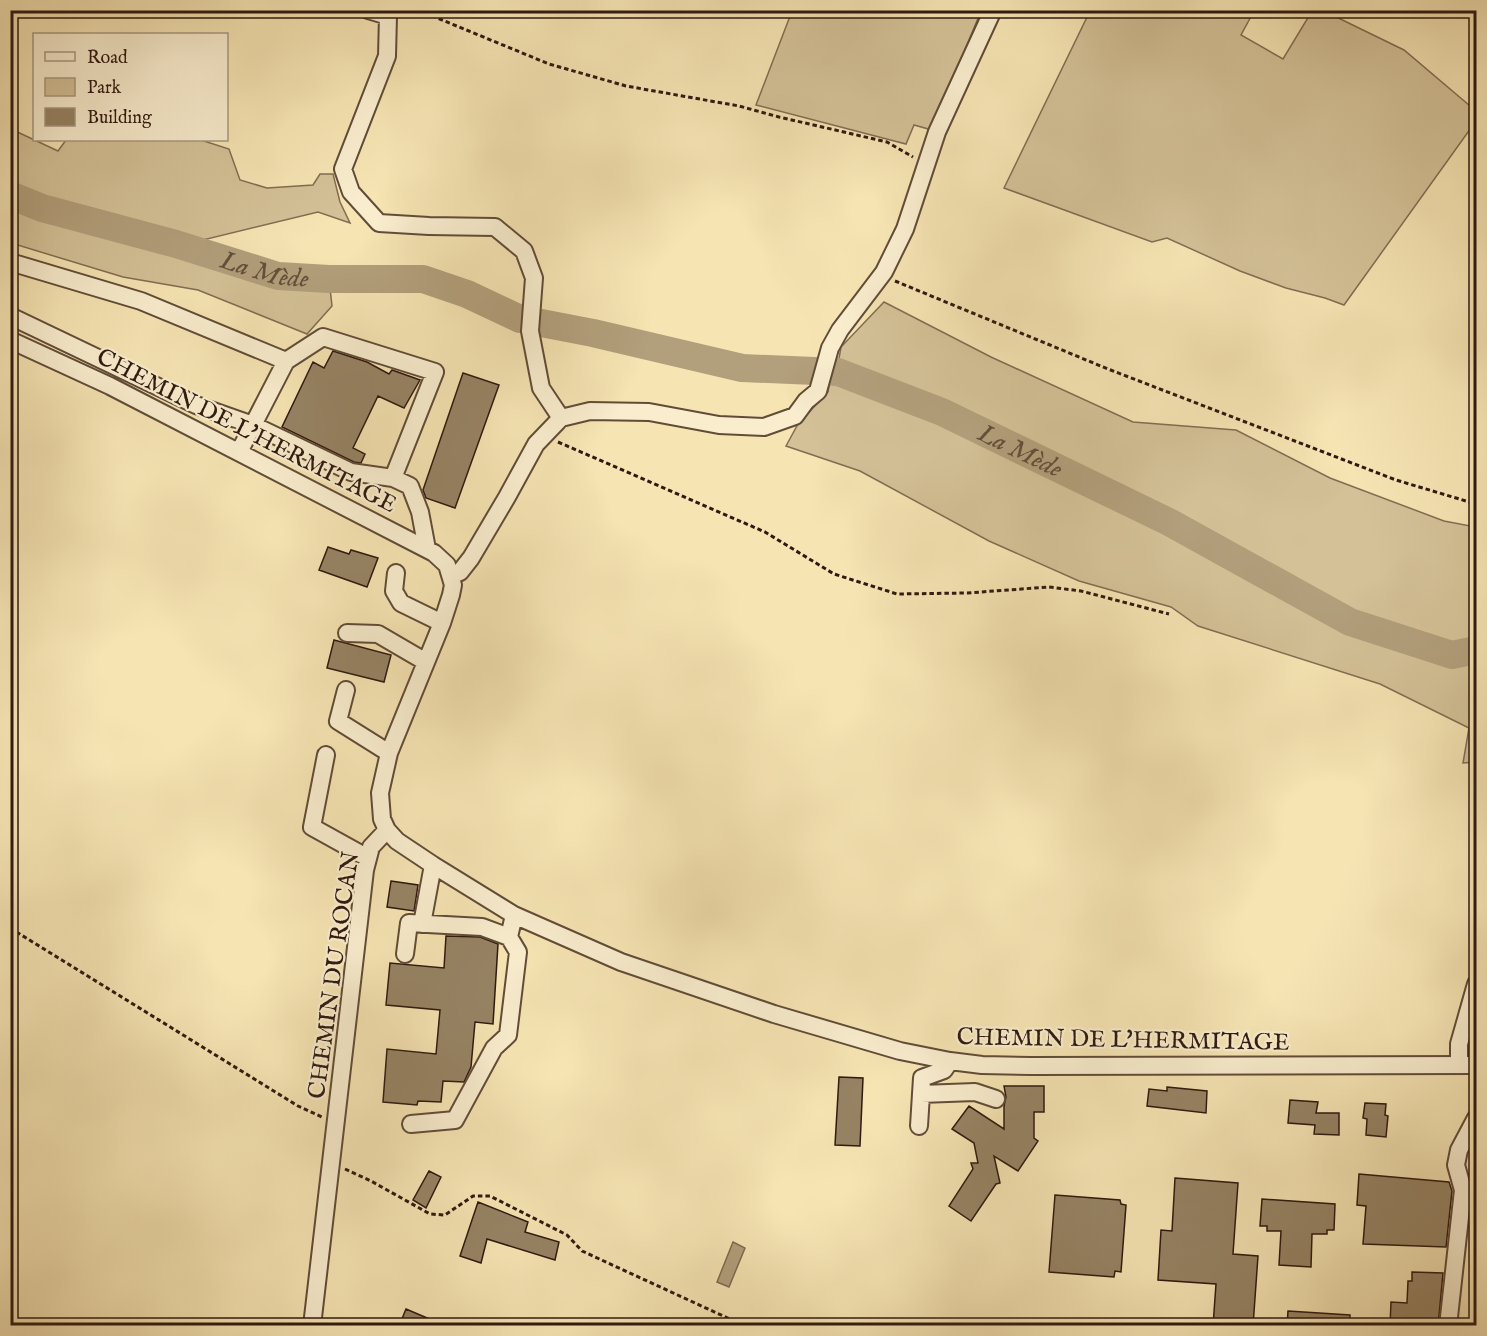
<svg xmlns="http://www.w3.org/2000/svg" width="1487" height="1336" font-family="'IM FELL English',serif">
<style>
.green{fill:#d4c197;stroke:#826d53;stroke-width:1.5}
.water{fill:#b29f7b;stroke:#7e6950;stroke-width:1.5}
.lines{fill:none;stroke-linecap:round;stroke-linejoin:round}
.river{stroke:#b29f7b;stroke-width:28}
.building{fill:#968364;stroke:#2f190f;stroke-width:1.5}
.minor-casing{stroke:#614c38;stroke-width:20}
.path{stroke:#2f190f;stroke-width:3;stroke-dasharray:4.5 3;stroke-linecap:butt}
.minor{stroke:#f9edce;stroke-width:16}
.labels{text-anchor:middle;stroke-width:4.5;stroke-linejoin:round;paint-order:stroke}
.street-label{font-size:24px;fill:#2f190f;stroke:#f9edce}
.water-label{font-size:26px;font-style:italic;fill:#634f3a;stroke:#f9edce}
</style>
<rect width="100%" height="100%" fill="#f6e4b3"/>
<filter id="stains"><feTurbulence type="fractalNoise" baseFrequency=".00333" numOctaves="4"/><feColorMatrix values="0 0 0 0 .2 0 0 0 0 .09 0 0 0 0 .02 0 0 0 .5 -.17"/></filter>
<radialGradient id="worn" r=".72"><stop offset=".6" stop-color="#630" stop-opacity="0"/><stop offset="1" stop-color="#630" stop-opacity=".3"/></radialGradient>
<!-- green -->
<path class="green" d="M792,11H981L932,130L914,125L906,144L756,105Z
M1090,11H1254L1241,35L1283,59L1312,11H1324L1404,50L1476,111V121L1344,305L1325,298L1286,288L1240,271L1167,238L1152,242L1004,188Z
M11,129L58,151L66,140H201L229,149L240,180L267,188L313,185L320,174H333L340,202L350,223L318,212L182,245L278,276L329,279L332,306L307,334L198,290L123,277L11,243Z
M884,302L991,357L1133,422L1236,430L1330,478L1444,521L1476,527V644L1453,649L1353,617L1167,513L941,405L838,364L841,347Z
M830,380H843L949,422L1171,530L1351,629L1453,662L1476,658V762L1463,763L1469,728L1380,684L1198,626L1171,607L1079,581L989,541L860,471L786,446L798,424L828,392Z"/>
<!-- water -->
<path class="water" d="M733,1242L745,1248L729,1287L717,1282Z"/>
<g class="lines">
<!-- river -->
<g class="river">
<path id="s1" d="M10,195L42,208L176,244L278,276L329,279H423L467,294L520,319"/>
<path id="s2" d="M536,322L593,333L742,368L838,372L942,412L1169,522L1350,622L1452,655L1476,650"/>
</g>
</g>
<!-- building -->
<path class="building" d="M333,351L367,362L389,374L392,370L420,380L404,408L378,396L353,448L365,454L361,463L354,462L282,427L313,362L324,368Z
M463,373L499,385L455,508L426,498L423,490Z
M328,547L349,554L351,550L378,558L367,587L319,570Z
M334,640L391,655L384,682L327,668Z
M391,881L418,885L414,911L387,907Z
M446,936L480,937L498,944L493,1024L475,1022L471,1067L464,1082L443,1081L441,1102L418,1101L417,1105L383,1102L387,1049L436,1054L440,1010L386,1005L390,963L444,968Z
M839,1077L863,1078L860,1146L835,1145Z
M1004,1086H1044V1112H1034V1138L1038,1141L1018,1171L994,1156L1000,1183L996,1184L971,1221L949,1206L973,1169L971,1163H978L974,1143L952,1129L969,1106L1004,1129V1106L1006,1097Z
M1167,1087L1207,1091L1206,1113L1147,1106L1149,1089L1167,1091Z
M1290,1100L1318,1102L1316,1113H1339V1135L1314,1134L1315,1125L1288,1123Z
M1365,1103L1386,1104L1385,1115L1388,1116L1386,1137L1366,1135L1367,1119L1363,1118Z
M429,1171L441,1177L426,1208L413,1200Z
M1359,1174L1449,1182L1452,1191L1446,1247L1363,1244L1366,1206L1357,1205Z
M1175,1178L1238,1183L1233,1254L1258,1256L1253,1326H1213L1216,1284L1158,1280L1161,1230L1172,1231Z
M1055,1195L1120,1200L1121,1204L1126,1205L1121,1272L1115,1271L1114,1277L1049,1272Z
M1262,1199L1335,1204L1334,1230H1327V1234H1312L1311,1267L1279,1265L1281,1231H1267V1226H1260Z
M478,1202L528,1222L525,1232L559,1242L555,1260L487,1239L481,1263L460,1256Z
M1412,1272L1443,1273L1438,1326H1390L1391,1302L1407,1303L1408,1281H1412Z
M406,1309L446,1326H399Z
M1288,1311L1350,1315V1326H1287Z"/>
<g class="lines">
<!-- minor casing -->
<g class="minor-casing">
<path id="minor" d="M368,10L388,16L387,56L343,169L351,192L379,223L429,226L495,227L524,251L534,278L530,331L541,388L561,418
M10,262L141,301L286,361L323,337L435,372L393,478
M10,316L196,405L253,425L351,472L393,478L410,486L420,512L427,549
M10,340L110,386L434,553L447,565L453,585L451,595L442,623L389,753L380,793L382,819L387,830L397,841L433,865L514,915L621,962L774,1014L900,1051L950,1061L982,1065L1031,1066L1476,1065
M239,452L286,361
M396,573L394,591L401,603L442,623
M451,576L460,572L471,558L507,497L536,444L561,418L590,411L649,412L719,425L764,427L795,416L806,401L818,391L830,348L840,330L884,272L905,229L937,132L993,10
M347,633L378,634L426,662
M346,690L338,721L389,753
M326,755L312,827L368,858
M422,924L433,865
M405,954L409,923L482,927L509,937
M1459,1065V1044L1476,984
M921,1094L975,1092L996,1099
M411,1124L455,1120L494,1048L508,1035L518,952L509,937L514,915
M919,1126L922,1078L944,1070L950,1061
M312,1326L365,870L371,847L387,830
M1448,1326L1463,1190L1456,1165L1459,1150L1476,1118"/>
</g>
<!-- path -->
<path class="path" d="M410,10L430,15L549,64L626,86L739,106L779,117L887,142L913,157
M895,281L1108,369L1396,480L1476,504
M558,442L765,532L834,574L897,594L967,593L1049,587L1081,591L1169,614
M10,928L298,1106L322,1117
M345,1169L371,1181L430,1214L445,1215L473,1196H490L567,1235L582,1251L745,1326"/>
<!-- minor -->
<use href="#minor" class="minor"/>
</g>
<g class="labels">
<!-- street labels -->
<g class="street-label">
<text transform="translate(247 430) rotate(27)" y="8">CHEMIN DE L'HERMITAGE</text>
<text transform="translate(333 975) rotate(-82)" y="8">CHEMIN DU ROCAN</text>
<text transform="translate(1123 1039) rotate(1)" y="8">CHEMIN DE L'HERMITAGE</text>
</g>
<!-- water labels -->
<g class="water-label">
<text dy="9" stroke="none"><textPath href="#s1" startOffset="266">La Mède</textPath></text>
<text dy="9" stroke="none"><textPath href="#s2" startOffset="506">La Mède</textPath></text>
</g>
</g>
<!-- margin -->
<rect width="1487" height="1336" fill="none" stroke="#f6e4b3" stroke-width="36"/>
<rect x="12" y="12" width="1463" height="1312" fill="none" stroke="#2f190f" stroke-width="3"/>
<rect x="18" y="18" width="1451" height="1300" fill="none" stroke="#2f190f" stroke-width="1.5"/>
<!-- legend -->
<rect x="33" y="33" width="195" height="108" fill="#f9edce" stroke="#a89882" stroke-width="1.5"/>
<rect x="45" y="52" width="30" height="9" fill="#f9edce" stroke="#a89882" stroke-width="1.5"/>
<text x="87" y="63" font-size="18" fill="#2f190f">Road</text>
<rect x="45" y="78" width="30" height="18" fill="#d4c197" stroke="#a89882" stroke-width="1.5"/>
<text x="87" y="93" font-size="18" fill="#2f190f">Park</text>
<rect x="45" y="108" width="30" height="18" fill="#968364" stroke="#a89882" stroke-width="1.5"/>
<text x="87" y="123" font-size="18" fill="#2f190f">Building</text>
<rect width="100%" height="100%" filter="url(#stains)"/>
<rect width="100%" height="100%" fill="url(#worn)"/>
</svg>
